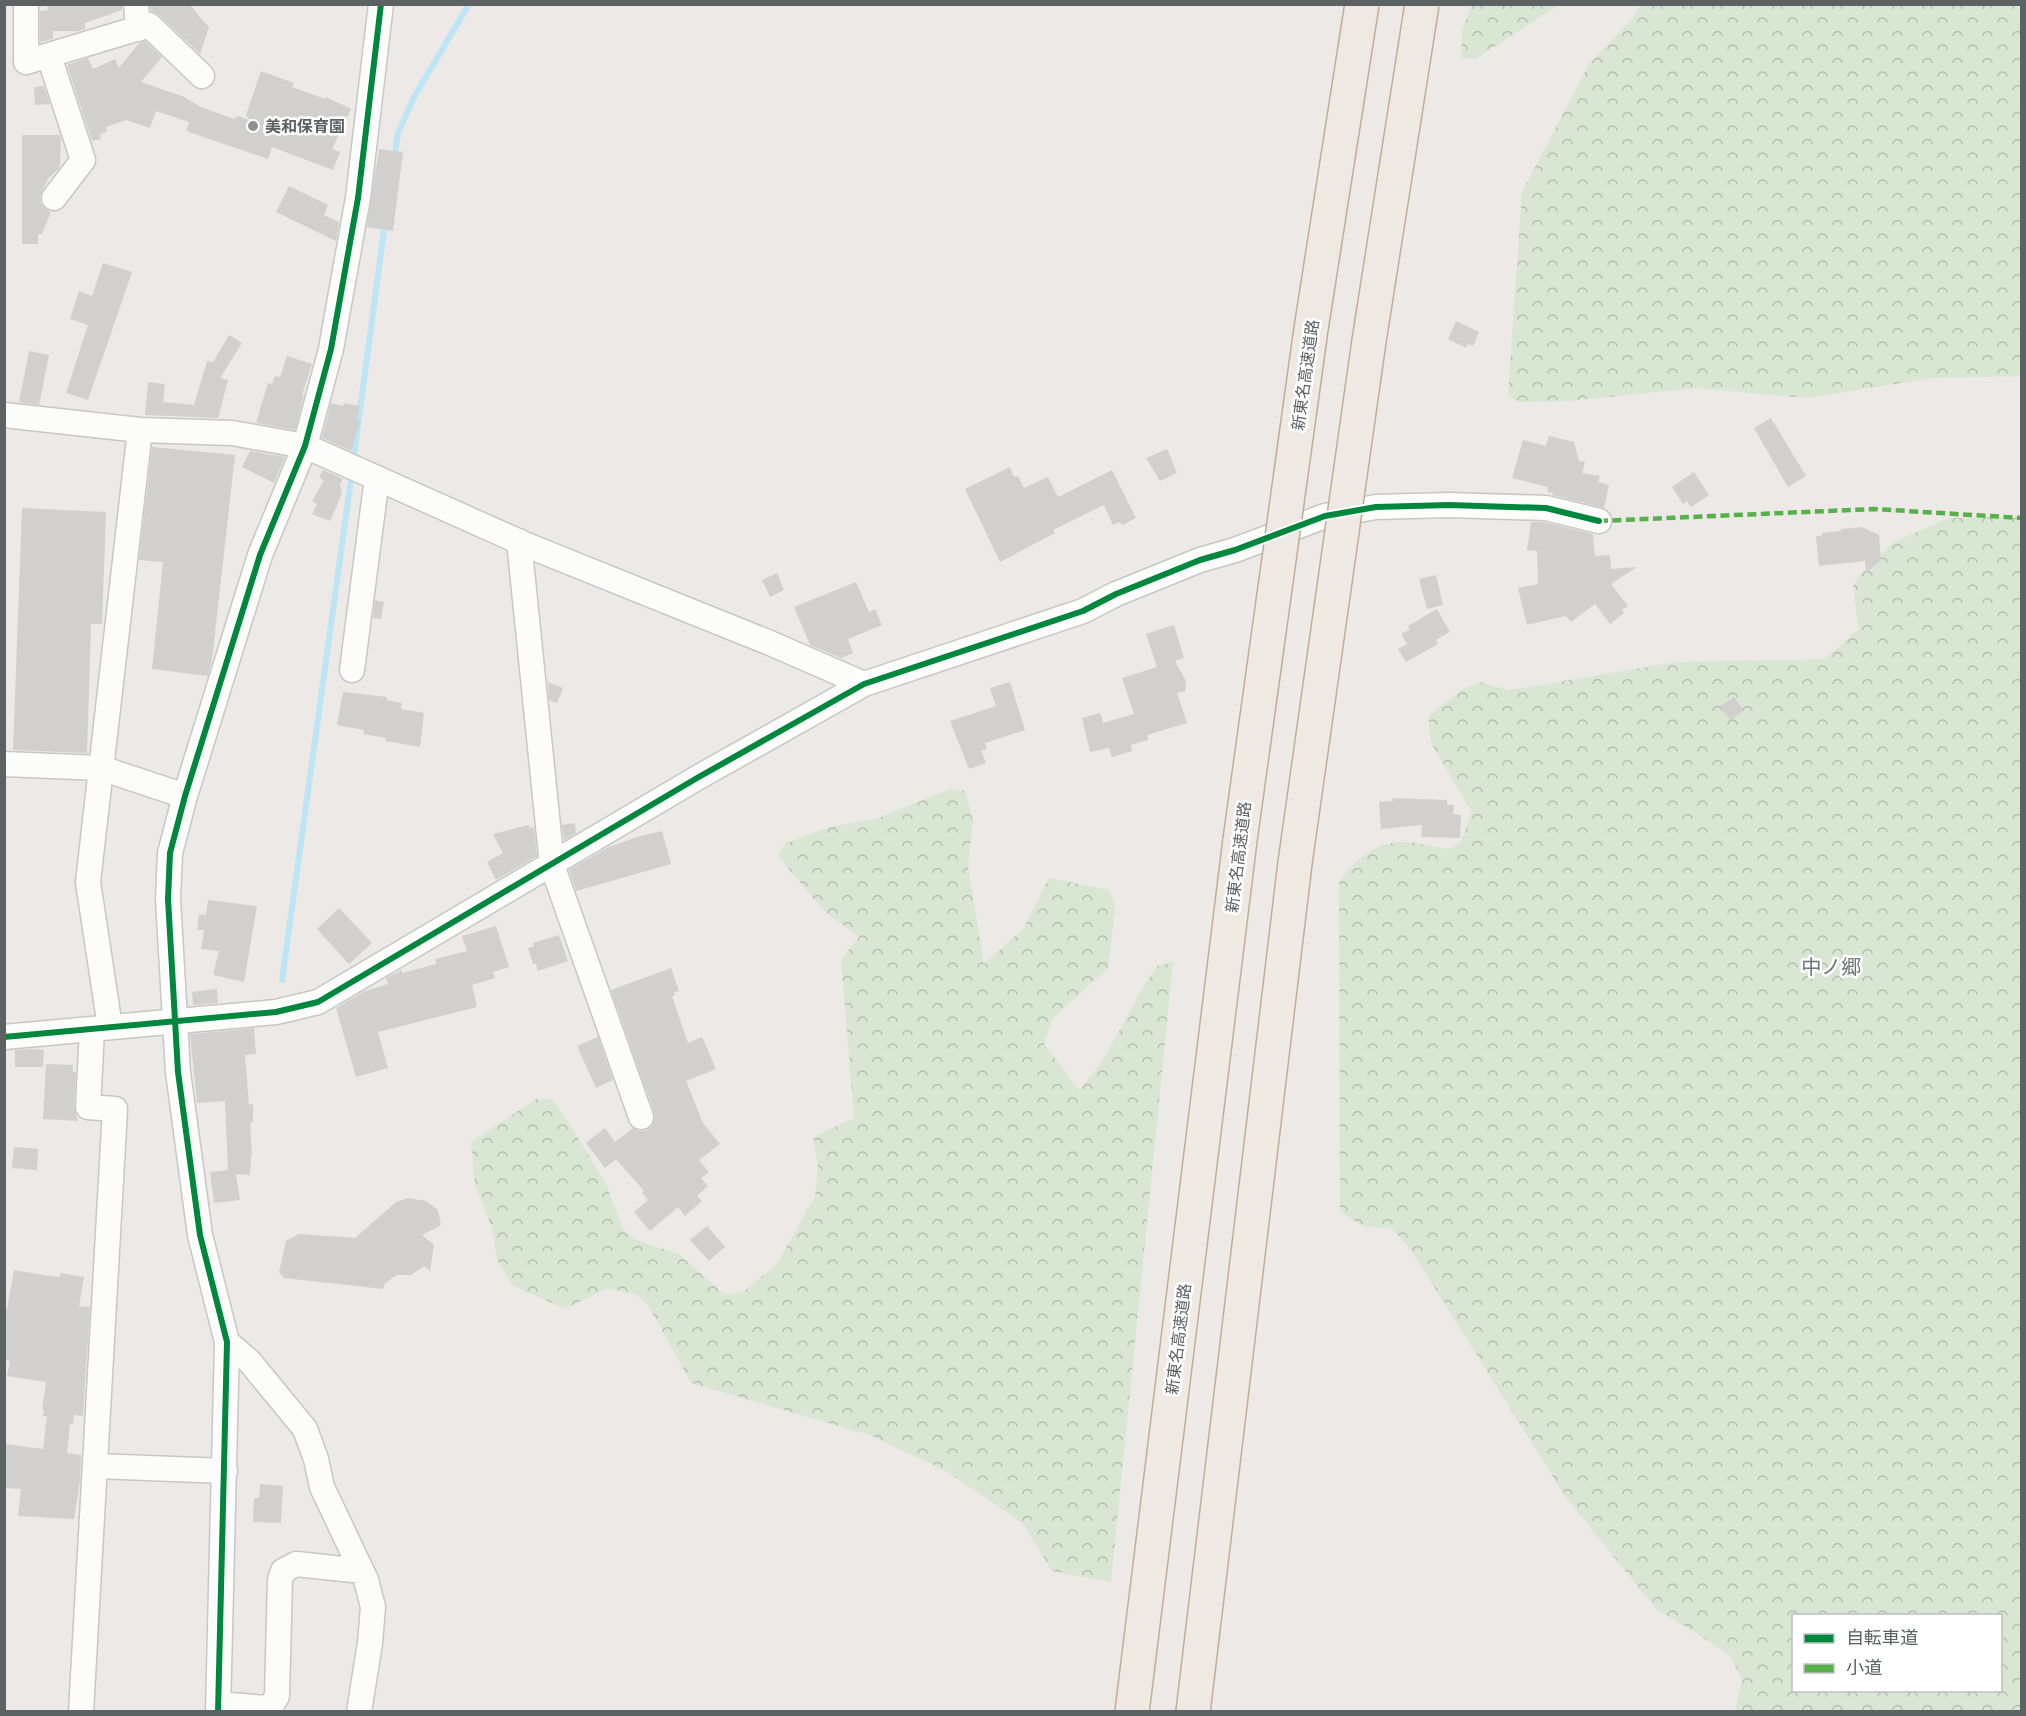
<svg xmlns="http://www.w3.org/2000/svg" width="2026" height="1716" font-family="Manrope,'Noto Sans JP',sans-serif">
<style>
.forest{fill:url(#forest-crowns);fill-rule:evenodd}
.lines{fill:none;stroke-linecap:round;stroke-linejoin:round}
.stream{stroke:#bde5f3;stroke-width:6}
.building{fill:#d2d0cf}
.minor-casing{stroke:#c6c7c6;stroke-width:27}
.highway-casing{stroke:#c1ac96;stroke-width:36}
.minor{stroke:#fcfcfb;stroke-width:24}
.highway{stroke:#eee9e2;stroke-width:33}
.highway-bridge-casing{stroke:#c1ac96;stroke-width:36;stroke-linecap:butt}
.highway-bridge{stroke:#eee9e2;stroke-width:33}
.quiet{stroke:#58b04a;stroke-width:4.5;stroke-dasharray:9 4.5;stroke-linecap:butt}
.cycleway-casing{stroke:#fff;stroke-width:10}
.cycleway{stroke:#00873e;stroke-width:6}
.poi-dot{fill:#8e9192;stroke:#fff;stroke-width:2}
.labels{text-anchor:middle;stroke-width:5;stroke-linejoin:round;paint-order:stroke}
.poi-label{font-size:16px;font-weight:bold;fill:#5c6164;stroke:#fff;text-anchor:start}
.street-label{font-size:16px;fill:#5c6164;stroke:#fff}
.quarter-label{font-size:20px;fill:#6d7376;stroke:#fff}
</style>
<defs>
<pattern id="forest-crowns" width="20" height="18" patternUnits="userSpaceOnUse" patternTransform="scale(1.5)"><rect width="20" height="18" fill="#d8e6d3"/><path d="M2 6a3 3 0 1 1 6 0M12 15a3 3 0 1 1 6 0" fill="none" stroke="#b2beaf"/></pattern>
</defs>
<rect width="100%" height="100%" fill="#ece9e6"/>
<!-- forest -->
<path class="forest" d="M1472,5V4L1559,5L1475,59L1461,58L1462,29Z
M1641,5H2021V376L1933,378L1806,398L1695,388L1569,401L1520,402L1508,396L1522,192L1589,64L1633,18Z
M2021,517V1711H1735L1742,1679L1729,1654L1655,1608L1565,1496L1411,1250L1392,1229L1363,1226L1340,1212L1339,883C1352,861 1376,842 1403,842C1418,842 1434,847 1449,849L1461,841L1472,812L1432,745L1429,730V715L1465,688L1480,682L1509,690L1676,662L1825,659L1859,629L1853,586L1861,573L1894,542L1949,518ZM1794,1616H2000V1690H1794Z
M950,789L965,791L973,821L968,867L984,964L1023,929L1049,878L1109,890L1115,906L1108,968L1053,1018L1044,1044L1079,1090C1113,1054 1128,1006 1157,966L1173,962L1111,1582L1052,1571L1022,1523L948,1472L869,1435L691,1383L648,1305L637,1295L608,1288L565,1309L512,1285L497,1260L492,1228L475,1185L471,1142L536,1099H552L569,1123L607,1186L623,1229L636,1240L679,1254L725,1295L743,1292L777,1264L815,1196L818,1166L813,1137L854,1118L841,959L859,937L824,911L777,855L786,843L830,827L876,819Z"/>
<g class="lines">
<!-- stream -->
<path class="stream" d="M394,159L398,133L414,97L469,4
M353,462L385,223
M282,980L352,472"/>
</g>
<!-- building -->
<path class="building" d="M47,4H122V10L85,23V29L79,31H53V39L40,42V11L48,10Z
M150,4H189L197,13L198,12L197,14L209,27L200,54L159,15L151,11Z
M145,41L162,57L141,82L182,96L201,107L234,119L238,116L250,120L246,115L261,71L294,83L292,87L325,99L326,97L351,109L332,149L340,152L333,170L272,147L268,159L186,131L189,122L156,111L150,128L126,120L106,127L107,132L100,134L101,139L92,141L67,65L88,58L93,69L115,59L119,68L139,43Z
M44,86L50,104L35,105L34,87Z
M22,135H60L61,138L60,167L48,179L40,196L41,204L48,211L51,212L42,234H38V244H22Z
M379,149L403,152L393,231L367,227Z
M289,186L328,205L324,215L339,222L336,241L276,212Z
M103,263L132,272L88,400L66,393L88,325L70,319L79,291L92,296Z
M1456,321L1479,332L1473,346L1468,344L1466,348L1448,339Z
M229,335L242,343L220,378L228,380L218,418L145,415L148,382L165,384L163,402L194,405L207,361L213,362Z
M29,351L49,355L39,405L19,402Z
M287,356L312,364L302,395H304L295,430L256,423L268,383L272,384L275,376L280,377Z
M331,403L343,406L344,403L360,406L357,421L360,422L351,451L322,438Z
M1771,418L1806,476L1788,487L1754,428Z
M1549,436L1574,442L1579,461L1585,462L1582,473L1600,476L1598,482L1609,485L1604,508L1552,495L1553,493L1547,492L1548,487L1512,478L1523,440L1546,446Z
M152,447L235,455L212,660L208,676L152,669L163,562L139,560Z
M1167,449L1177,473L1160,481L1146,458Z
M250,451L285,457L274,483L242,467Z
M1010,467L1014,477L1018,476L1024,488L1048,477L1058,497L1112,470L1136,518L1122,525L1120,522L1113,525L1104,505L1053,530L1055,533L1000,562L965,489Z
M323,470L343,479L340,484L342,494L330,521L312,514L317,504L312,501L324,480L319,478Z
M1694,472L1709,495L1691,507L1687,501L1683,504L1672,487Z
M22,508L106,512L102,624H91L87,753L13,750Z
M1531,522H1544L1593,534L1595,556L1610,555L1611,569L1637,567L1611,584L1628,606L1622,610L1624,613L1610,624L1595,604L1571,622L1566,616L1527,625L1518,588L1538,584L1537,551L1527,550Z
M1862,527L1879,535L1881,560L1866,573L1865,561L1819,566L1816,536H1822V533L1841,531V529Z
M777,573L784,590L770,597L762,580Z
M1436,575L1443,605L1427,609L1419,579Z
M856,582L869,612L875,609L882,625L848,639L853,653L841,658L810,645L794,607Z
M375,600L384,602L381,619L373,618Z
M1437,609L1450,632L1436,640L1438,644L1406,662L1398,649L1407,644L1401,634L1410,629L1408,626Z
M1174,625L1184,658L1175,661L1186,681L1185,691L1177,693L1187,723L1147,735L1148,740L1131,745L1132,751L1112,757L1109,748L1090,752L1082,718L1100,713L1103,723L1134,714L1122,678L1157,667L1146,634Z
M548,682L563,688L557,703L549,700Z
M1010,682L1025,730L985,743L987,749L981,751L986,763L969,769L950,721L996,706L990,688Z
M343,692L387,697L386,700L402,703L401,709L424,713L420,747L385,741L386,738L363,734L364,730L337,725Z
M1734,697L1744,711L1730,720L1720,706Z
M1392,798L1447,800V805H1454L1453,814L1461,815L1460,838L1421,837L1422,825L1381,829L1379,802L1393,801Z
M575,823L576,833L564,840L562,825Z
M529,825L530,828L534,827L537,856L496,880L487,862L503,853L493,834Z
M662,831L671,864L576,891L569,870L609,847L637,837Z
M208,900L257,906L244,982L213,975L219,951L201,949L204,930H197L199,914L206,915Z
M339,908L372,943L349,964L317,929Z
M496,926L509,967L493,972L495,978L472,985L477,1007L378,1032L388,1068L356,1077L336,1008L365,991L388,984L386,978L402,970V973L436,964L435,959L467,951L462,936Z
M559,935L568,961L538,971L536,964H533L528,948L534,946L533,943Z
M671,968L679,991L674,992L675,995L672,996L688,1043L702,1037L716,1069L686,1081L703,1123L720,1144L699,1160L709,1172L701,1178L708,1186L697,1196L702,1201L685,1216L678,1207L650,1231L634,1212L648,1200L642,1193L644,1191L616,1159L605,1168L586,1143L605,1128L615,1142L633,1128L639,1131H645L652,1126L655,1119L654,1112L611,990Z
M217,989L218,1003L193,1005L192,992Z
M254,1028L256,1054L245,1055L249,1105L253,1104V1122L250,1123L252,1156H251L250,1175L236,1174L240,1200L214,1203L210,1172L228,1170L225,1101L197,1103L190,1034Z
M598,1037L613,1080L596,1088L577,1046Z
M33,1049L44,1050L43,1067H15V1050Z
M46,1064L73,1065V1072H76L74,1107L78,1121L43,1119Z
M14,1147L38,1149L37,1170L12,1168Z
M408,1198L426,1201L438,1210L441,1225L422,1235L434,1245L430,1271L424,1266L411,1275H397L385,1283L383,1289L284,1278L279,1272L286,1241L299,1234L355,1238L396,1202Z
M707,1226L725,1247L709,1261L690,1240Z
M14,1270L50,1276L60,1277V1273L84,1277L79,1306L90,1307L83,1416L74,1415L73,1424H70L67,1453L81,1455L80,1481L74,1519L18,1516L21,1489L4,1488V1444L43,1449L47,1416H43L44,1410L42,1409L46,1382L7,1376L10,1361L4,1360V1308L7,1309Z
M260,1484L283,1486L281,1523L253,1522L254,1498H259Z"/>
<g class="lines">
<!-- minor casing -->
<g class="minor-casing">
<path id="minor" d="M26,4V62L149,25L202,76
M136,4L138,29
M49,56L83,160L54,198
M4,415L140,430L232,433L305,446L529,546L770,643L864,684
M519,541L552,865L641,1117
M352,670L377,478
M4,764L101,768L185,796
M110,1027L88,882L140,430
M4,1037L276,1012L318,1002L697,778L864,684L1083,611L1116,594L1200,560L1235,550L1325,516L1376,507L1449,505L1546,508L1599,521
M227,1342L250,1362L305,1429L316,1459L322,1487L366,1580L373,1607L370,1643L359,1712
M96,1466L225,1471
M218,1704L267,1708L273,1703L277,1696L280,1580L283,1571L296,1564L362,1571
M81,1712L115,1109L88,1107L92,1030
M218,1712L227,1342L200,1235L178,1072L168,899L170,853L185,796L260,555L305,446L331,349L358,198L381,4"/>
</g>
<!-- highway casing -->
<g class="highway-casing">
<path id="highway" d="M1132,1712L1240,840
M1193,1712L1295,863"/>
</g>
<!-- minor -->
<use href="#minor" class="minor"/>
<!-- highway -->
<use href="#highway" class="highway"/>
<!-- highway-bridge casing -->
<g class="highway-bridge-casing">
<path id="highway-bridge" d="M1240,840L1311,329L1362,4
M1295,863L1369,341L1422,4"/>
</g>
<!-- highway-bridge -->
<use href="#highway-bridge" class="highway-bridge"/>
<!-- quiet -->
<path class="quiet" d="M1599,521L1874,509L2022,518"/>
<!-- cycleway casing -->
<g class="cycleway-casing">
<path id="cycleway" d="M4,1037L276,1012L318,1002L697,778L864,684L1083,611L1116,594L1200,560L1235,550L1325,516L1376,507L1449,505L1546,508L1599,521
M218,1712L227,1342L200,1235L178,1072L168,899L170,853L185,796L260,555L305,446L331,349L358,198L381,4"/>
</g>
<!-- cycleway -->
<use href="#cycleway" class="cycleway"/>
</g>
<!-- markers -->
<circle class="poi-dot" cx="253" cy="126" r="6"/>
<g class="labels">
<!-- poi labels -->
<g class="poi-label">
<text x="265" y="132">美和保育園</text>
</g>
<!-- street labels -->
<g class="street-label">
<text transform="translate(1305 375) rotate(-82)" y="6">新東名高速道路</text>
<text transform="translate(1238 857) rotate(-83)" y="6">新東名高速道路</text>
<text transform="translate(1178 1339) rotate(-83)" y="6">新東名高速道路</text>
</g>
<!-- quarter labels -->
<g class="quarter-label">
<text x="1831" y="974">中ノ郷</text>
</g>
</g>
<!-- border -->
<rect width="2026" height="1716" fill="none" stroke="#5c6164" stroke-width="12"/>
<!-- legend -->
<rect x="1792" y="1614" width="210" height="78" fill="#ffffff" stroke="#bec0c1" stroke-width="1.5"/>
<rect x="1804" y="1634" width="30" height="9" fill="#00873e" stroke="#bec0c1" stroke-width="1.5"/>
<text x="1846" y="1644" font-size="18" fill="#5c6164">自転車道</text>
<rect x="1804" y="1664" width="30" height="9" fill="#58b04a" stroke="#bec0c1" stroke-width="1.5"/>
<text x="1846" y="1674" font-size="18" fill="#5c6164">小道</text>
</svg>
